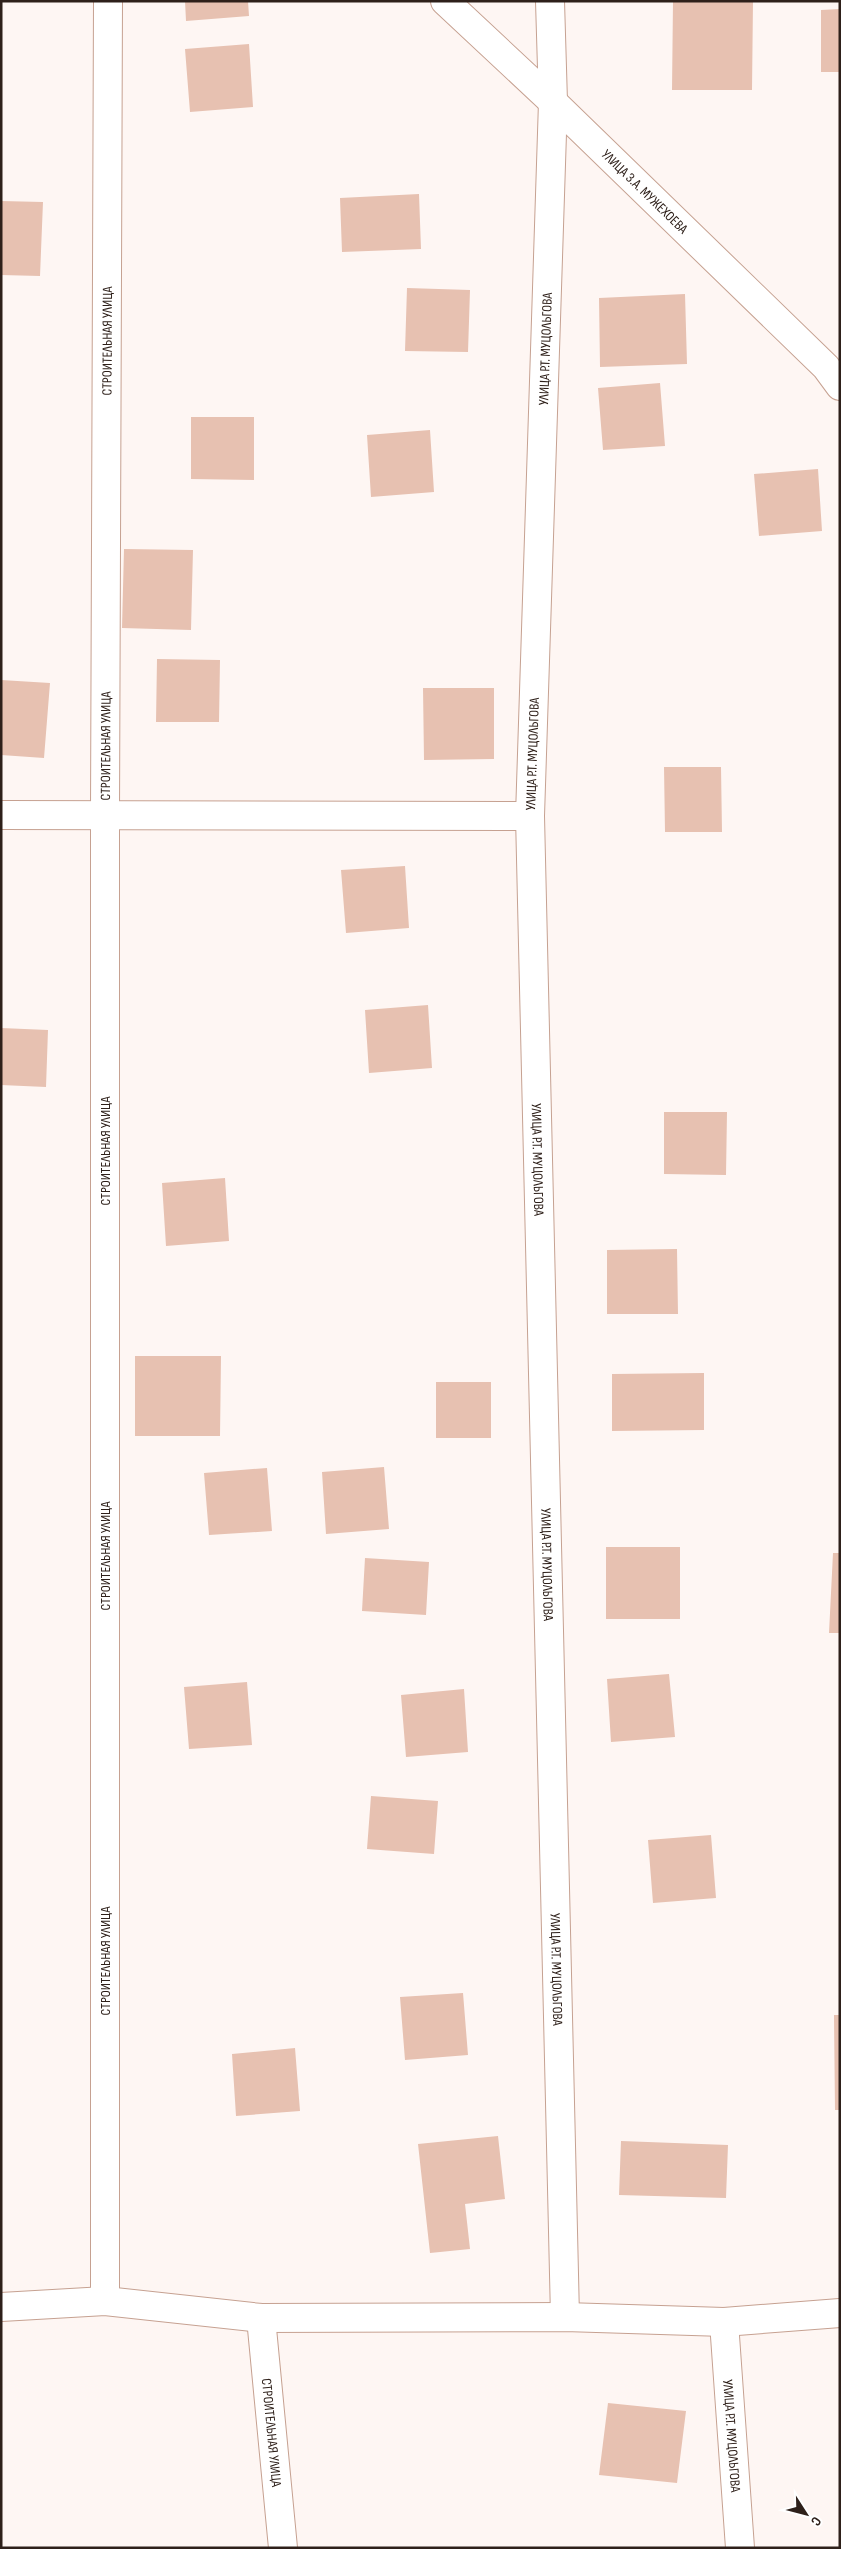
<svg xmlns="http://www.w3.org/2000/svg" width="841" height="2549" font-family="'Sofia Sans Condensed',sans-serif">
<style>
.building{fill:#e7c1b1}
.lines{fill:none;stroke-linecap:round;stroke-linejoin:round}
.minor-casing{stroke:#c6a191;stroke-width:30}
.minor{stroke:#fff;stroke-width:28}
.labels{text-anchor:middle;stroke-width:4;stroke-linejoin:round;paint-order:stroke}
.street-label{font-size:14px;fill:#2e201a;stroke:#fff}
</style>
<rect width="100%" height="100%" fill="#fef6f3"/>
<!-- building -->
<path class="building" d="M185,1H248L249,16L186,21Z
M673,1H753L752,90H672Z
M840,9V72H821V10Z
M249,44L253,107L190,112L185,49Z
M419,194L421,249L342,252L340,198Z
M1,201L43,202L40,276L1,275Z
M407,288L470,290L468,352L405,351Z
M685,294L687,364L600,367L599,298Z
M660,383L665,446L603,450L598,388Z
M191,417H254V480L191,479Z
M430,430L434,492L371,497L367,435Z
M818,469L822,531L759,536L754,474Z
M124,549L193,550L191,630L122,628Z
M157,659L220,660L219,722H156Z
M1,680L50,683L44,758L1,755Z
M423,688H494V759L424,760Z
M664,767H721L722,832H665Z
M405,866L409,928L346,933L341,870Z
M428,1005L432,1068L369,1073L365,1010Z
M1,1028L48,1030L46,1087L1,1085Z
M664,1112H727L726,1175L664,1174Z
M225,1178L229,1241L166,1246L162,1183Z
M677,1249L678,1314H607V1250Z
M135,1356H221L220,1436H135Z
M704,1373V1430L612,1431V1374Z
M436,1382H491V1438H436Z
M384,1467L389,1529L326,1534L322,1472Z
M267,1468L272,1531L209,1535L204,1473Z
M606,1547H680V1619H606Z
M833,1553H840V1633H829Z
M365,1558L429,1562L426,1615L362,1611Z
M669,1674L675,1737L611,1742L607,1679Z
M247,1682L252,1745L189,1749L184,1687Z
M464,1689L468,1752L406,1757L401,1695Z
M371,1796L438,1801L434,1854L367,1849Z
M711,1835L716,1898L653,1903L648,1840Z
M463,1993L468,2055L405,2060L400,1997Z
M834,2015H840V2110H835Z
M295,2048L300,2111L236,2116L232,2054Z
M498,2136L505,2199L465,2204L470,2249L430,2253L418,2144Z
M621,2141L728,2145L726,2198L619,2195Z
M608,2403L686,2411L677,2483L599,2475Z"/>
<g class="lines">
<!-- minor casing -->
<g class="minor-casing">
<g id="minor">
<path id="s1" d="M445,1L553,102L826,367L840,386"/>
<path id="s2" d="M550,1L553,102L530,816L565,2317"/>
<path d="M1,815L530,816"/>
<path id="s3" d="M105,2301V814L108,1"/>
<path d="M1,2307L105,2301L261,2318L565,2317L724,2322L840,2313"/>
<path id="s4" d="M261,2318L283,2548"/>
<path id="s5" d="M724,2322L740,2548"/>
</g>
</g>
<!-- minor -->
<use href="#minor" class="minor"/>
</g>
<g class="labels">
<!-- street labels -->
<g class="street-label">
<text dy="5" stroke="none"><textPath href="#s1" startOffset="276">УЛИЦА З.А. МУЖЕХОЕВА</textPath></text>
<text dy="5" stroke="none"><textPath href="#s3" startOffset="1960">СТРОИТЕЛЬНАЯ УЛИЦА</textPath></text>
<text transform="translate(545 349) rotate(-88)" y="5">УЛИЦА Р.Т. МУЦОЛЬГОВА</text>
<text dy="5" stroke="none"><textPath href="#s3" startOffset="1555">СТРОИТЕЛЬНАЯ УЛИЦА</textPath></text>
<text transform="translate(532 754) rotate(-88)" y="5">УЛИЦА Р.Т. МУЦОЛЬГОВА</text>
<text transform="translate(105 1151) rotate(-90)" y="5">СТРОИТЕЛЬНАЯ УЛИЦА</text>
<text dy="5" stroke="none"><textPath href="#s2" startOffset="1159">УЛИЦА Р.Т. МУЦОЛЬГОВА</textPath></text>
<text transform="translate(105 1556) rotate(-90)" y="5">СТРОИТЕЛЬНАЯ УЛИЦА</text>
<text dy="5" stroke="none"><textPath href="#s2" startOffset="1564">УЛИЦА Р.Т. МУЦОЛЬГОВА</textPath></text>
<text transform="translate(105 1961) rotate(-90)" y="5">СТРОИТЕЛЬНАЯ УЛИЦА</text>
<text dy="5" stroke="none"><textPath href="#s2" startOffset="1969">УЛИЦА Р.Т. МУЦОЛЬГОВА</textPath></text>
<text dy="5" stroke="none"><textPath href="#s4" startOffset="115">СТРОИТЕЛЬНАЯ УЛИЦА</textPath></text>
<text dy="5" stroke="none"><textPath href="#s5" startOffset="114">УЛИЦА Р.Т. МУЦОЛЬГОВА</textPath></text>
</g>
</g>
<!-- border -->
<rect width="841" height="2549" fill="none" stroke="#2e201a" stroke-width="5"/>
<!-- north arrow -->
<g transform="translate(806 2514) rotate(126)" stroke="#ffffff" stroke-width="4" paint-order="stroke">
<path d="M0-4L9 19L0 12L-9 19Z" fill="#2e201a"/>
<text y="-8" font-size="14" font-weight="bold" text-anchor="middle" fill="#2e201a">С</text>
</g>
</svg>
